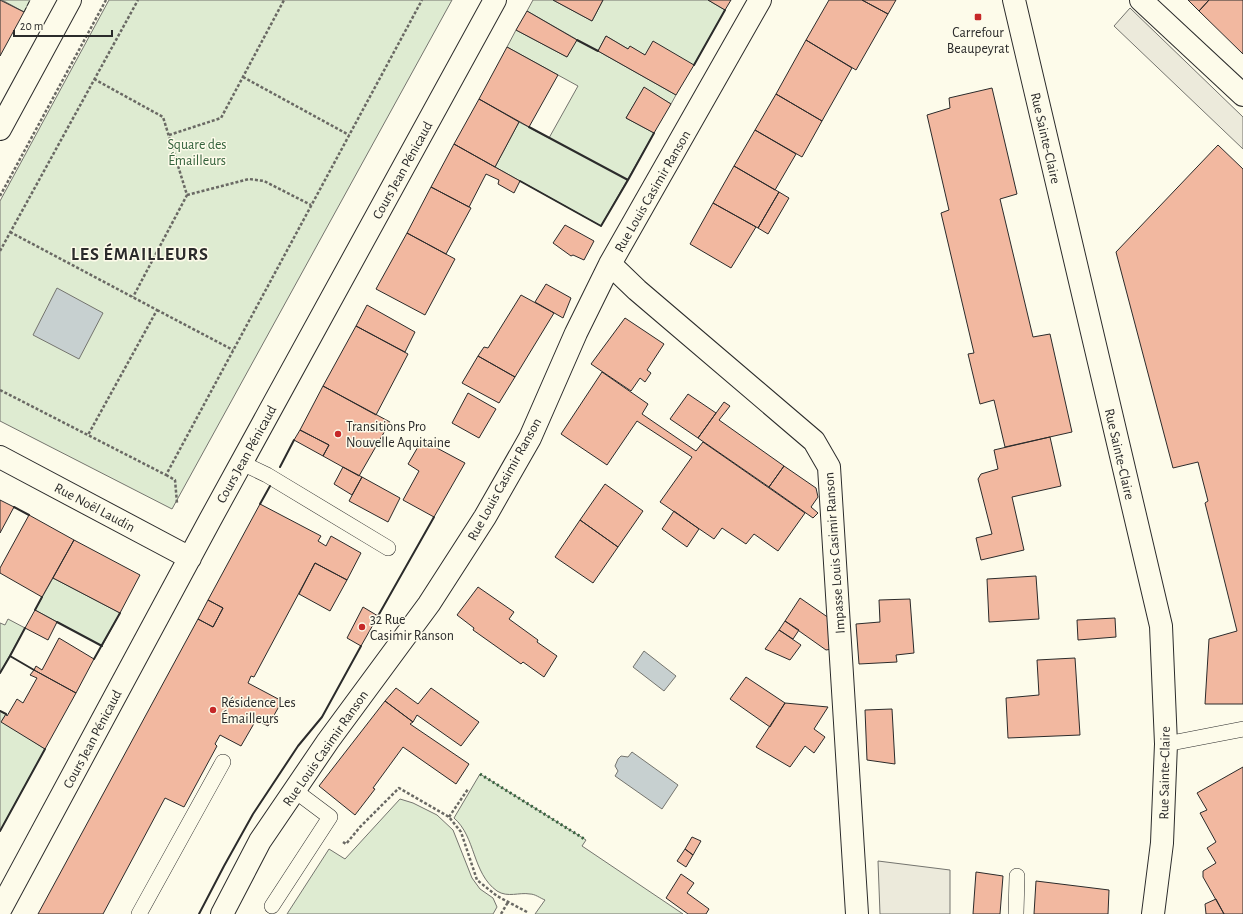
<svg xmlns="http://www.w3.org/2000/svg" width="1243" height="914" font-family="'Alegreya Sans',sans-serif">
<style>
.green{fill:#deebd1;stroke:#74746e}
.parking{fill:#eceadb;stroke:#74746e}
.water{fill:#c7d0d0;stroke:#74746e}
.building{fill:#f2b8a0;stroke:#2b2b2b}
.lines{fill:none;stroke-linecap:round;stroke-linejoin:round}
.lane-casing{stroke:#2b2b2b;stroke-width:16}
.street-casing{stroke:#2b2b2b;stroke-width:24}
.secondary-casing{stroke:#2b2b2b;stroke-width:24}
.path{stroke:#6a6964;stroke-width:2.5;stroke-dasharray:3 2;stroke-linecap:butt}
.lane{stroke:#fdfbea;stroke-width:15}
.street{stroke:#fdfbea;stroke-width:22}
.secondary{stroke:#fdfbea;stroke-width:22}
.hedge{stroke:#34623c;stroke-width:3;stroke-dasharray:2 3;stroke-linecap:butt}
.fence{stroke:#2b2b2b;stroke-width:1;stroke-dasharray:5 2;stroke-linecap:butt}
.wall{stroke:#2b2b2b;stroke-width:2}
.poi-dot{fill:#c62828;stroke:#fdfbea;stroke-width:1.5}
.labels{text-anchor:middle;stroke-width:3;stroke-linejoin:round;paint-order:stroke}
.poi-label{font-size:14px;fill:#2b2b2b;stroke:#fdfbea;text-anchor:start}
.street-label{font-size:14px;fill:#2b2b2b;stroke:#fdfbea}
.park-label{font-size:14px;fill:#34623c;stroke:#fdfbea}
.district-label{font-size:18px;font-weight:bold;letter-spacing:1px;fill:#2b2b2b;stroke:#fdfbea}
</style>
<rect width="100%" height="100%" fill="#fdfbea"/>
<!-- green -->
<path class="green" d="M2,0H30L24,12Z
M109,0H452L172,509L0,421V201Z
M533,0H553L592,21L603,0H708L725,10L694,65L645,55L630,47L628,49L606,36L598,51L676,95L671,104L644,88L626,118L654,133L601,226L495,167L519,122L549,138L578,86L507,47L516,30L567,57L576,39L527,11Z
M53,578L120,613L102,646L35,610Z
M8,619L25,628L0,673V623L5,625Z
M0,711L6,714L2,721L45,749L0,831Z
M480,774L586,840L582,846L683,914H535L545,900C540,898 535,894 530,894C519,892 508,898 497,891C472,873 476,837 454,818Z
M400,799L413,803L437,815L453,830L472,878L480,889L493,898L497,907L493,914H287L329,849L345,859Z"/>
<!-- parking -->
<path class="parking" d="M1130,8L1243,117V149L1114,26Z
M878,861L950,870V914H880Z"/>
<!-- water -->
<path class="water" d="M57,288L103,313L79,359L33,335Z
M644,651L676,676L664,691L633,667Z
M632,752L678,785L662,809L615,776L618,771L615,766L618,759L621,756L628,757Z"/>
<!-- building -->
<path class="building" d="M0,0L24,12L0,56Z
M553,0H603L592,21Z
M708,0H731L725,10Z
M829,0H862L888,14L856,70L806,40Z
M862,0H896L888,14Z
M1188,0H1209L1199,11Z
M1209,0H1243V54L1199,11Z
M527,11L577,40L567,57L516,30Z
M606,36L628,49L630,46L645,55L653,41L694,65L676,95L598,51Z
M806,40L852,68L822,121L776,94Z
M507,47L558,75L529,127L479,99Z
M644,87L671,104L654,133L626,118Z
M992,88L1017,194L1000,199L1033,337L1050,334L1072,432L1005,447L994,400L980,404L968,354L974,353L941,213L949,210L927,115L950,108L949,98Z
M776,94L822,121L802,157L755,130Z
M479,99L519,122L495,167L454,144Z
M755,130L796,154L775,190L734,166Z
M454,144L520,181L514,193L498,184L499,180L486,174L469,207L431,187Z
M1218,145L1243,169V704H1205L1209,639L1237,631L1205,503L1208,501L1198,462L1173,468L1116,252Z
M734,166L779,192L758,228L713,203Z
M431,187L471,208L446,254L407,233Z
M779,192L789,198L768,234L758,228Z
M713,203L756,227L731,268L690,244Z
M565,225L594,241L584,260L573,255L571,256L553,243Z
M407,233L455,259L425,315L376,289Z
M546,284L571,298L563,318L535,302Z
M521,295L554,313L515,377L478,356L484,347L488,348Z
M367,305L415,332L405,352L356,326Z
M625,318L664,344L647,370L651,373L645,382L640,378L631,391L591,364Z
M356,326L408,354L376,415L323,386Z
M478,356L515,377L499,403L462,383Z
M602,372L648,404L642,414L696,451L703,442L805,513L778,551L754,534L746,544L722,528L714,539L660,502L692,457L637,421L607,465L561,434Z
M323,386L390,422L359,476L323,456L329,445L300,430Z
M468,393L496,409L479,438L452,423Z
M688,394L716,413L698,438L670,419Z
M724,402L730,406L719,420L784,466L769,487L698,438Z
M300,430L329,445L323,456L294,440Z
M1050,437L1061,486L1012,497L1024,550L981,560L976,538L992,534L978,479L981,474L998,469L994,450Z
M422,440L465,463L434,517L403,500L419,471L408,464Z
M784,466L816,488L818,497L811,507L818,513L813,518L769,487Z
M343,467L362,477L352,495L334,484Z
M362,477L400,498L388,522L349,501Z
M605,484L643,511L618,547L580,520Z
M0,500L14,507L0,533Z
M260,504L321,536L318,541L326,546L331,536L361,553L347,580L315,563L254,677L251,676L248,683L282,701L268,726L256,720L241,746L220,735L215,744L217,746L184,807L165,798L103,914H38L198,619L213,627L223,608L208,600Z
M674,511L699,529L687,547L662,529Z
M29,515L74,540L42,597L0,573V568Z
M580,520L618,547L593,583L555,557Z
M74,540L140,575L120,613L53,578Z
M315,563L347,580L330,611L299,594Z
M1036,576L1039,619L989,622L987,579Z
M478,587L514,612L509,619L538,640L537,642L557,656L544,677L523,662L521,664L473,630L474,628L457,615Z
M800,598L829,618L832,649L826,650L785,621Z
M910,599L914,653L896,655L897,662L859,664L856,624L880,622L879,600Z
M208,600L223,608L213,627L198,619Z
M363,607L378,616L361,646L347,638Z
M35,610L57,622L48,640L25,628Z
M1115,618L1116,637L1078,640L1077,620Z
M785,621L799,630L793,639L779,630Z
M779,630L801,645L790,660L765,649Z
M59,638L94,659L76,693L34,670L36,666L42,670Z
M1075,658L1080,735L1008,738L1006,698L1039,695L1037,660Z
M34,670L76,693L45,749L1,722L6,714L7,716L17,699L23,703L37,678L30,675Z
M746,677L785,703L770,727L730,699Z
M396,688L418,704L431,688L479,722L461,746L417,715L413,722L385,701Z
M385,701L413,722L410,724L469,764L456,784L403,747L373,788L375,789L355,815L319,786Z
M785,703L828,707L814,729L825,737L814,753L805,746L790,767L756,747Z
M892,709L895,764L867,760L865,710Z
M1243,767V914H1224L1203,877V871L1216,863L1207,848L1216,842L1200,813L1207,810L1197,793Z
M692,837L701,841L693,855L685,849Z
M685,849L693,855L686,867L677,861Z
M976,872L1003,876L1000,914H973Z
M681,874L694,883L687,893L709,909L706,914H688L666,898Z
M1036,881L1109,890L1108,914H1034Z
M1216,899L1224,914H1206L1205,904Z"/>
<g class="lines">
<!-- lane casing -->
<g class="lane-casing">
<path id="lane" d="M242,463L267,475L388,548
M1166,744L1243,729
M272,906L330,817L294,790
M139,914L223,762
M1016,914L1017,876"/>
</g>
<!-- street casing -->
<g class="street-casing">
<path id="street" d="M0,129L70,0
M610,264L637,290L814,441L829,467L857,914
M0,457L190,558
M0,910L210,520L495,0
M222,914L260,841L328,741L429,604L485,517L530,438L576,333L610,264L760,0"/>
</g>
<!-- secondary casing -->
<g class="secondary-casing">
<path id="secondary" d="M1014,0L1161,626L1166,744L1162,843L1153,914
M1141,0L1243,95"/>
</g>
<!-- path -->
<path class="path" d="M243,77L349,135
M94,79L163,117L187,195L133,297
M169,135L221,118L284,0
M187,195L249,179L264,181L311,205
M0,196L106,0
M10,232L157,310L88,435
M0,251L138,0
M157,310L233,350
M0,390L166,475L422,0
M166,475L175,480L177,503
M449,817L468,789
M343,842L346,844L360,827L399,788L449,817L461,832L477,880L497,896L527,912
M501,914L508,902"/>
<!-- lane -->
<use href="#lane" class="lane"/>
<!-- street -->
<use href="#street" class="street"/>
<!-- secondary -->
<use href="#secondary" class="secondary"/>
<!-- hedge -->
<path class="hedge" d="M480,774L586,840"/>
<!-- fence -->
<path class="fence" d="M24,12L30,0"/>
<!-- wall -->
<path class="wall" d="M577,40L598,51
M694,65L725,10
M529,127L628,180L654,133
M520,181L601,226L628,180
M280,467L294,440
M260,504L270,486
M14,507L29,515
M35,610L42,597
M378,616L434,517
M57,622L102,646
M25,628L10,656L34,670
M94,659L120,613
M0,673L10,656
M0,711L6,714
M0,831L45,749
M199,914L224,866L253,814L298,746L322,717L361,646"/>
</g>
<!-- markers -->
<g class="poi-dot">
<rect x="974" y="13" width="8" height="8" rx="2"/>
<circle cx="338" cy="434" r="4"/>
<circle cx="362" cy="627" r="4"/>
<circle cx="213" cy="710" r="4"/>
</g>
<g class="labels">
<!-- poi labels -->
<g class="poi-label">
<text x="978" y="37" text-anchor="middle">Carrefour<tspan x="978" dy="16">Beaupeyrat</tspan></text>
<text x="346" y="431">Transitions Pro<tspan x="346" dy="16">Nouvelle Aquitaine</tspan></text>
<text x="370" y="624">32 Rue<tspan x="370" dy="16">Casimir Ranson</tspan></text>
<text x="221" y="707">Résidence Les<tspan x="221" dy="16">Émailleurs</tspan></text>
</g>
<!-- street labels -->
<g class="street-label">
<text transform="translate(1046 138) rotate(77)" y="5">Rue Sainte-Claire</text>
<text transform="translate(402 170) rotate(-61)" y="5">Cours Jean Pénicaud</text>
<text transform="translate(652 191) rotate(-60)" y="5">Rue Louis Casimir Ranson</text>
<text transform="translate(246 454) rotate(-61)" y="5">Cours Jean Pénicaud</text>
<text transform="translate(1120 454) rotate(77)" y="5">Rue Sainte-Claire</text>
<text transform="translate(504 479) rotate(-61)" y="5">Rue Louis Casimir Ranson</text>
<text transform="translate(95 507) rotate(28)" y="5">Rue Noël Laudin</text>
<text transform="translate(834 553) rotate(-94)" y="5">Impasse Louis Casimir Ranson</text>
<text transform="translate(92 739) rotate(-62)" y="5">Cours Jean Pénicaud</text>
<text transform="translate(325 748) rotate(-55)" y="5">Rue Louis Casimir Ranson</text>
<text transform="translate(1164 773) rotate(-89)" y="5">Rue Sainte-Claire</text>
</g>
<!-- park labels -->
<g class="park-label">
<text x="197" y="149">Square des<tspan x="197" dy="16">Émailleurs</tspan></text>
</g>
<!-- district labels -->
<g class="district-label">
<text x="140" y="260">LES ÉMAILLEURS</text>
</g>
</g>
<!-- scale -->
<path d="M14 30v6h98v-6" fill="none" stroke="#2b2b2b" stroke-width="2"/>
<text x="20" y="30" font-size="12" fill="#2b2b2b" stroke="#fdfbea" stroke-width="3" paint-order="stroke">20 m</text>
</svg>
